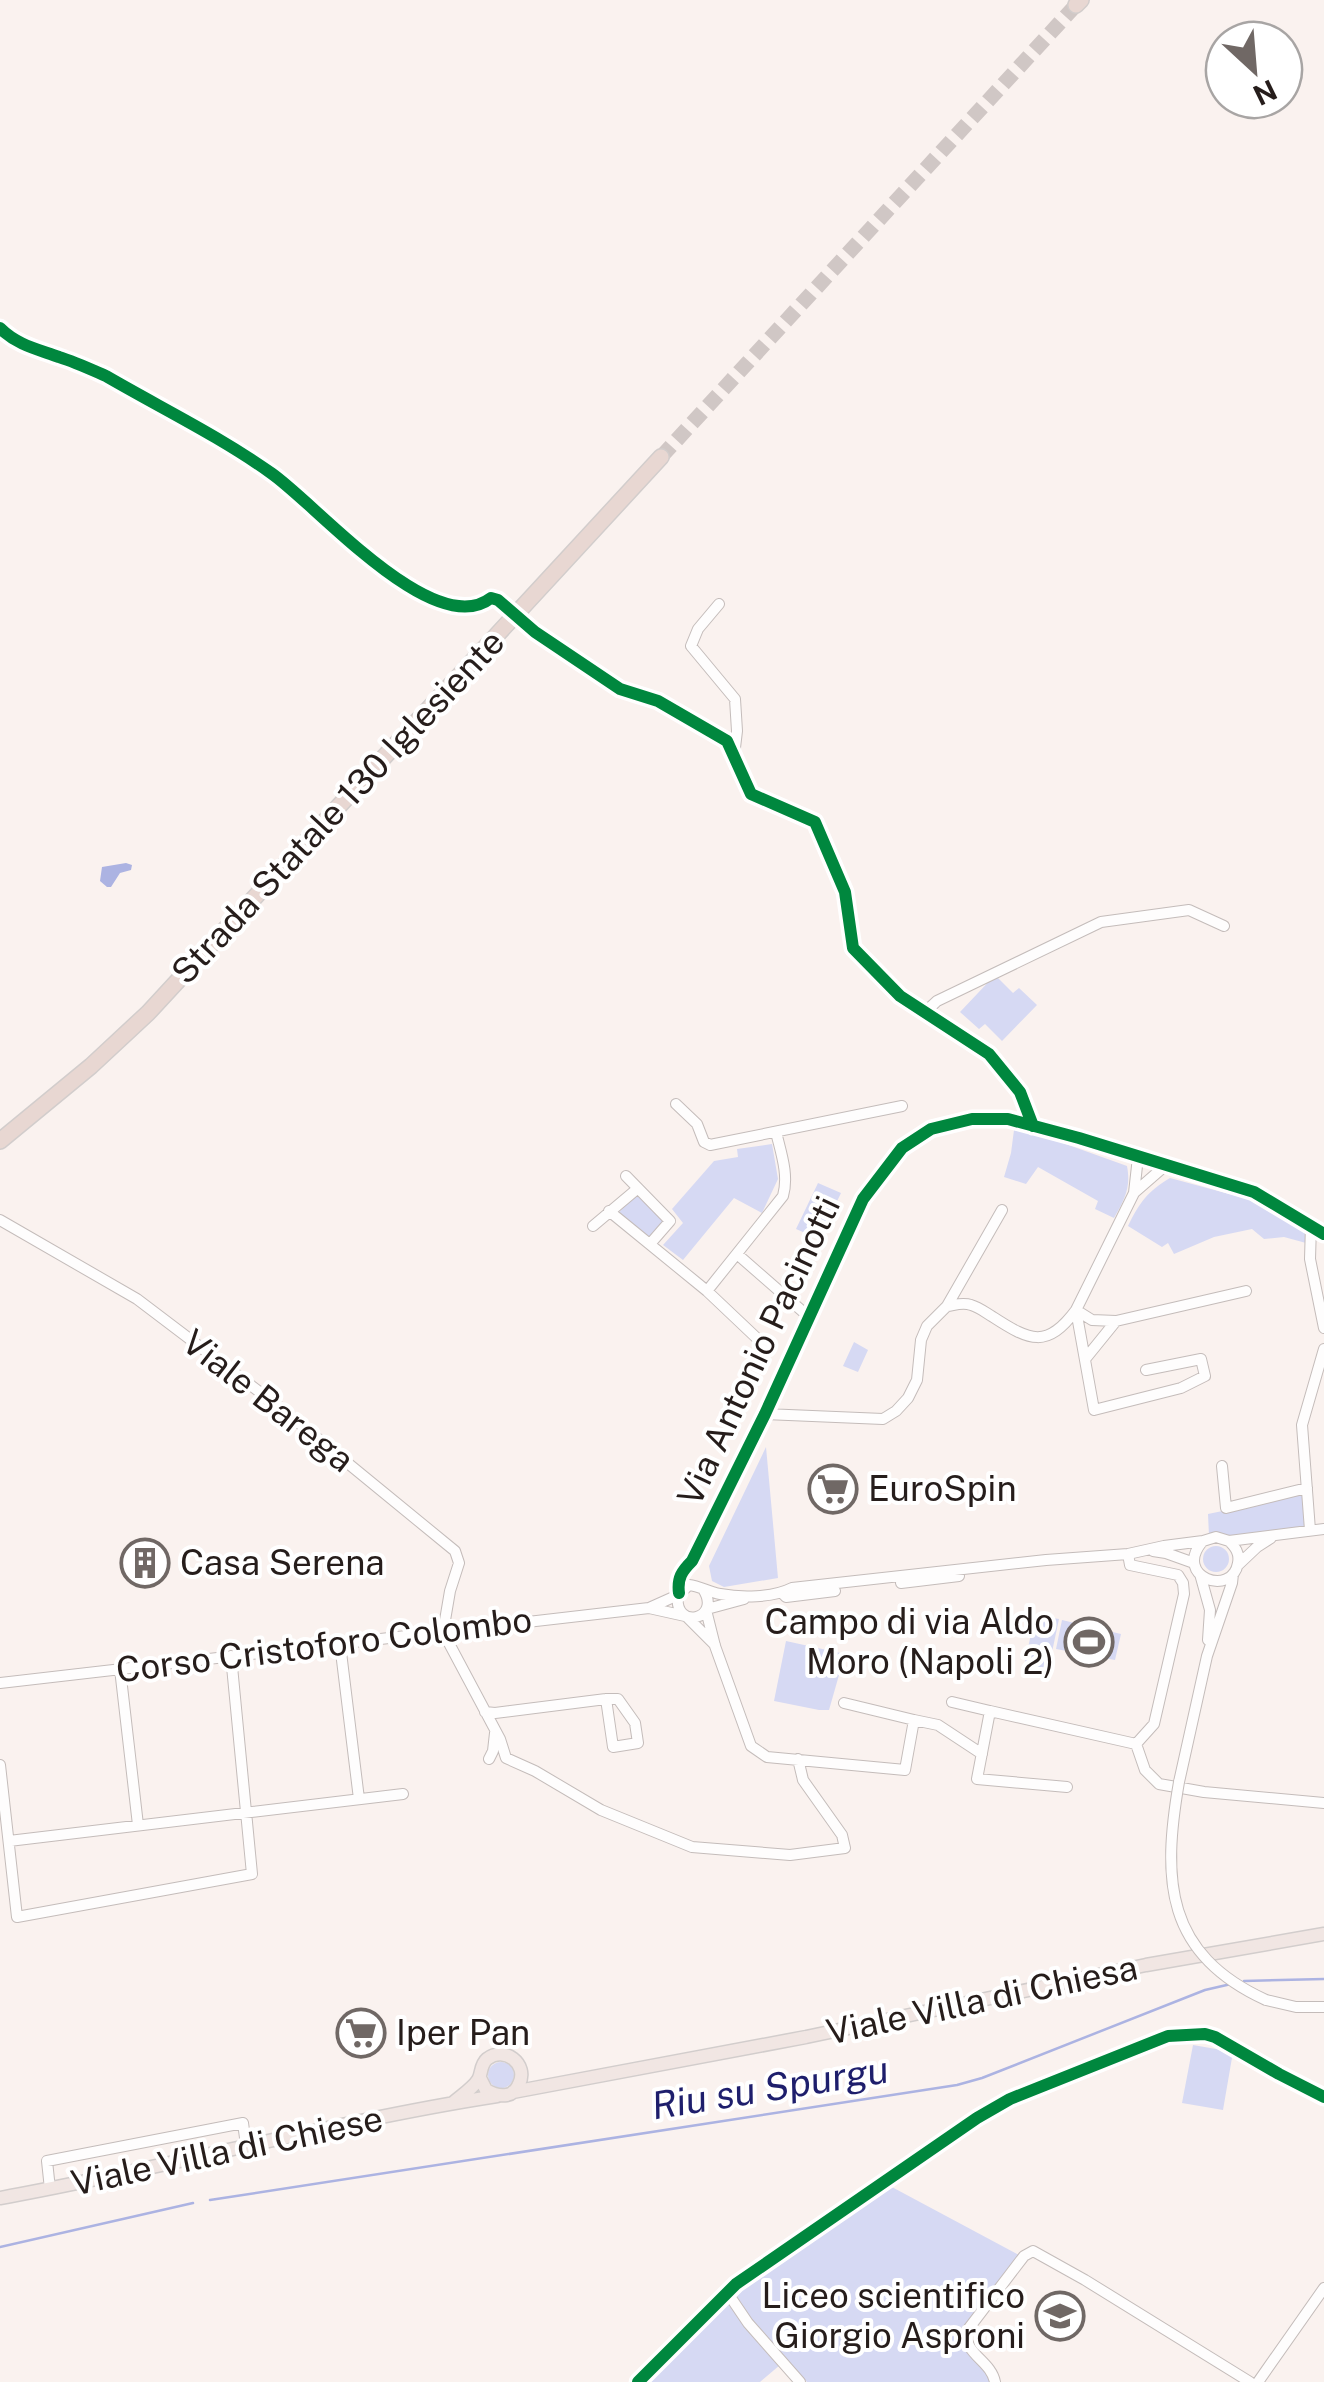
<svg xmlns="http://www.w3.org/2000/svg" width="1324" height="2382" font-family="'Public Sans',sans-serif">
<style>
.green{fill:#d6d9f3}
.water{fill:#acb3e2}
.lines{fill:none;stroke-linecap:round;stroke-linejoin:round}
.stream{stroke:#acb3e2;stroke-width:2.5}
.highway-tunnel{stroke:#d0c7c5;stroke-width:15;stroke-dasharray:15 8;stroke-linecap:butt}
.minor-casing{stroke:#c4bcba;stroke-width:12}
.major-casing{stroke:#d2cdcc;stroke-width:15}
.highway-casing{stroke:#d2cdcc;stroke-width:18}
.minor{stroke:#fefdfd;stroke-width:10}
.major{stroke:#f1e6e3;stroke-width:12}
.highway{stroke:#e8d7d2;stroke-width:15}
.minor-bridge-casing{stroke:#c4bcba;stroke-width:12;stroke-linecap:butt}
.minor-bridge{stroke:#fefdfd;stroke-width:10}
.cycleway-casing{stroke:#fff;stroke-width:19}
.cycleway{stroke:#00873e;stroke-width:12}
.labels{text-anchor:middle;stroke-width:8;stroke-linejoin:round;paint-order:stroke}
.street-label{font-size:35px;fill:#261d1b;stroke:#fff}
.poi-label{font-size:35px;fill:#261d1b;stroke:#fff;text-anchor:start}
.water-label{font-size:38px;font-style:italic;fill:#1e1e6c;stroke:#fff}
</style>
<rect width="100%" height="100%" fill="#faf2ef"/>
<!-- green -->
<path class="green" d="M995,975L1013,993L1019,988L1037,1005L1002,1041L985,1024L979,1029L960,1012Z
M1014,1130L1049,1138L1127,1166C1131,1187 1125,1199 1114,1218L1095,1209L1098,1201L1038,1167L1026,1184L1004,1177L1011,1153Z
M772,1144L778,1179L762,1213L734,1198L683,1260L663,1245L683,1223L672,1209L714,1161L738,1157L737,1149Z
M1170,1178L1270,1205L1309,1227L1306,1243L1284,1237L1264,1239L1252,1229L1214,1237L1174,1254L1168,1243L1162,1247L1128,1226C1140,1202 1147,1192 1170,1178Z
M818,1183L841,1193L819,1239L796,1229Z
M637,1194L666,1222L649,1240L618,1213Z
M854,1342L868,1350L858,1372L843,1366Z
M766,1447L778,1578L724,1587L712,1581L709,1566Z
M1304,1494L1307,1528L1229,1539L1209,1536L1208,1514Z
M1203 1559a13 13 0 1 1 26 0a13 13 0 1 1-26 0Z
M1035,1615L1059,1619L1048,1671L1024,1667Z
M1062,1620L1121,1634L1115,1660L1056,1649Z
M786,1641L845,1654L829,1710H819L774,1701Z
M1193,2045L1233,2052L1223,2110L1182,2103Z
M488 2075a13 13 0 1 1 26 0a13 13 0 1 1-26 0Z
M890,2186L1019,2255L961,2334L964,2349L991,2377L989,2382H807L756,2327L735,2297L737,2289L748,2281Z
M726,2300L780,2365L760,2382H645Z"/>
<!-- water -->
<path class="water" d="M126,863L132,865L131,870L120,873L111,887H107L100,881L102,867Z"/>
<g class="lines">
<!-- stream -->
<path class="stream" d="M1244,1981L1324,1979
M210,2200L957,2085L982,2078L1205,1990L1231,1984
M0,2247L193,2203"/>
<!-- highway-tunnel -->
<path class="highway-tunnel" d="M661,457L1076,5"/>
<!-- minor casing -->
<g class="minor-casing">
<path id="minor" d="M0,328C17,345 37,349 59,357C75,362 90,369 106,376C161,408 219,436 271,473C316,504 434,642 491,598L510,608
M719,604L698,629L691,646L735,699L737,731L734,756
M520,618L535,632L620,689L658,701L727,741L751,794L815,822L845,892L853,948L900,996L989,1054L1020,1092L1033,1126
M924,1013L937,1001L1101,922L1189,910L1224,926
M676,1104L697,1124L704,1142L710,1145L902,1106
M626,1176L670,1221L650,1244
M1135,1192L1166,1165
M609,1211L707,1291L764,1345
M0,1220L137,1299L278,1406L455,1551L459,1563L450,1591L443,1632
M1311,1225L1310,1259L1324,1328
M593,1226L637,1189
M737,1254L809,1317
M707,1291L783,1196C789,1175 781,1153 776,1132
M947,1306C955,1305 963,1302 971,1305C979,1307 986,1313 993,1317C1030,1341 1047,1349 1076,1310L1134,1193L1138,1157
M1076,1310L1094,1410L1181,1388L1205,1376L1201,1359L1146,1370
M1076,1310L1092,1320L1116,1321L1246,1291
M1086,1358L1116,1321
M765,1414L883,1419L896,1411L908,1398L917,1380L921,1340L927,1326L947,1306L1002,1210
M1222,1466L1226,1508L1307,1488
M1310,1530L1302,1425L1324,1349
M1202,1542C1173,1577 1232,1598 1238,1563C1240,1553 1235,1547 1229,1541
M1153,1551L1166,1553L1194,1563
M1238,1565L1257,1547L1271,1538
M1200,1574L1210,1610L1208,1640
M901,1583L959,1576
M679,1593C677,1578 682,1571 692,1561L765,1414L863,1199L902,1148L931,1129L972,1119H1008L1079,1138L1254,1192L1324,1234
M783,1594L786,1597L835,1591
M678,1595C673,1631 723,1620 703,1589
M649,1608L678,1595L689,1585C700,1586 708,1592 720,1594C741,1598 772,1598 792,1588L1046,1560L1128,1554L1164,1546L1203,1541L1216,1537L1229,1541L1324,1529
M707,1609L744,1599
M706,1610L715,1646L751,1746L767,1757L905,1770L914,1720L938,1725L982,1754
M688,1618L715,1645
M443,1632L500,1739L506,1758L535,1771L601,1810L692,1847L790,1855L845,1848L842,1835L803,1780L798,1759
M340,1644L359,1799
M120,1669L138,1825
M0,1683L649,1608L685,1616
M952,1702L990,1711
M844,1703L914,1720
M485,1712L495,1713L606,1699H618L635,1723L638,1743L613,1747L606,1699
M1136,1744L1145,1770L1159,1784L1204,1792L1324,1803
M489,1759L493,1751L495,1733
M0,1765L17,1917L252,1874L231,1656
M1179,1782L1207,1656L1232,1583L1233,1574
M1067,1787L977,1779L990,1711L1136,1744L1154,1724L1184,1594L1183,1583L1178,1575L1130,1565L1128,1554
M9,1841L403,1794
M1266,2000L1296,2007H1324
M50,2189L47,2161L243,2123L246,2145
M727,2292L748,2323L800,2382
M638,2382L736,2284L977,2118L1010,2099L1168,2036L1205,2034L1215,2037L1279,2074L1324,2097
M995,2382C991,2361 965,2355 966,2332L1024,2256L1033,2251L1085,2280L1250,2382
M1258,2382L1324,2288"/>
</g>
<!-- major casing -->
<g class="major-casing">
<path id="major" d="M513,2092L806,2037L1146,1965L1324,1934
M454,2102C461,2096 473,2088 478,2080C482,2074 480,2065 487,2059C504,2045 529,2064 519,2084C513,2099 498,2097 486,2090L480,2078
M0,2198C167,2168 330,2122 497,2096"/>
</g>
<!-- highway casing -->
<g class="highway-casing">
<path id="highway" d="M1076,5L1081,0
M0,1141L91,1066L148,1013L661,457"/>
</g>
<!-- minor -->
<use href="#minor" class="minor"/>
<!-- major -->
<use href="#major" class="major"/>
<!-- highway -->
<use href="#highway" class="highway"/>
<!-- minor-bridge casing -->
<g class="minor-bridge-casing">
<path id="minor-bridge" d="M1179,1782C1162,1880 1165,1954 1266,2000"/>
</g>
<!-- minor-bridge -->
<use href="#minor-bridge" class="minor-bridge"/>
<!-- cycleway casing -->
<g class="cycleway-casing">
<path id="cycleway" d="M0,328C17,345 37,349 59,357C75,362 90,369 106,376C161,408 219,436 271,473C316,504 434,642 491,598L498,600L535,632L620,689L658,701L727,741L751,794L815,822L845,892L853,948L900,996L989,1054L1020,1092L1033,1126
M679,1593C677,1578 682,1571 692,1561L765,1414L863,1199L902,1148L931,1129L972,1119H1008L1079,1138L1254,1192L1324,1234
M638,2382L736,2284L977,2118L1010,2099L1168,2036L1205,2034L1215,2037L1279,2074L1324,2097"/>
</g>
<!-- cycleway -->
<use href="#cycleway" class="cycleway"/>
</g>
<!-- icons -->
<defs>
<g id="supermarket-ring" transform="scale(2.5)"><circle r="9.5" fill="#fff" stroke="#706865" stroke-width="1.5"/><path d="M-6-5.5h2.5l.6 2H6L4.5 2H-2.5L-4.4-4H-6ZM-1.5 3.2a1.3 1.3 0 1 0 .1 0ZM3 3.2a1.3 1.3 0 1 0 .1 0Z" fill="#706865"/></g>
<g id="building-ring" transform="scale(2.5)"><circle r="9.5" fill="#fff" stroke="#706865" stroke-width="1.5"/><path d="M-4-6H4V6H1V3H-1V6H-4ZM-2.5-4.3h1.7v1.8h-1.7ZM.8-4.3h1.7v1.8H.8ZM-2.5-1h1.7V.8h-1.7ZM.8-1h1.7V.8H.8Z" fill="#706865"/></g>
<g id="stadium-ring" transform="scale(2.5)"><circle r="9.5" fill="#fff" stroke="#706865" stroke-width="1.5"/><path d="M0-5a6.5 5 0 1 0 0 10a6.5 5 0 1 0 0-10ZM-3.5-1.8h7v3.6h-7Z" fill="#706865"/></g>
<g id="school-ring" transform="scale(2.5)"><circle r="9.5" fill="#fff" stroke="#706865" stroke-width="1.5"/><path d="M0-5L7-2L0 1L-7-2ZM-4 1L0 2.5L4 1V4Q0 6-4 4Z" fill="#706865"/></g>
</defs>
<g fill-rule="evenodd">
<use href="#supermarket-ring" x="833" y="1489"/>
<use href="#building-ring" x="145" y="1563"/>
<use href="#stadium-ring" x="1089" y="1642"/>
<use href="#supermarket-ring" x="361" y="2033"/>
<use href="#school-ring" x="1060" y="2316"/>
</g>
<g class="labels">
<!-- street labels -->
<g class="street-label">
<text transform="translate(338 807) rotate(-47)" y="12">Strada Statale 130 Iglesiente</text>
<text transform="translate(759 1351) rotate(-65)" y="12">Via Antonio Pacinotti</text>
<text transform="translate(268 1401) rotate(38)" y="12">Viale Barega</text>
<text transform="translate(324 1645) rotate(-7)" y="12">Corso Cristoforo Colombo</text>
<text transform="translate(982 2000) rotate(-12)" y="12">Viale Villa di Chiesa</text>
<text transform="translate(227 2151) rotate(-12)" y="12">Viale Villa di Chiese</text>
</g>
<!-- poi labels -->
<g class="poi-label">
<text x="868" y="1501">EuroSpin</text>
<text x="180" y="1575">Casa Serena</text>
<text x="1054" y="1634" text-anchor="end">Campo di via Aldo<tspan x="1054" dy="40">Moro (Napoli 2)</tspan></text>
<text x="396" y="2045">Iper Pan</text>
<text x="1025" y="2308" text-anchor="end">Liceo scientifico<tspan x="1025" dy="40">Giorgio Asproni</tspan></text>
</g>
<!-- water labels -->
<g class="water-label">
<text transform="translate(770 2088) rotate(-9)" y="13">Riu su Spurgu</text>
</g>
</g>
<!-- north arrow -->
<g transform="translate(1254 70) rotate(154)"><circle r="48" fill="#ffffff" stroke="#a8a5a4" stroke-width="2.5"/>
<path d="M0-8L18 38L0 25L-18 38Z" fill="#706865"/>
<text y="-15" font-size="28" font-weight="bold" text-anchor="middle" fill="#261d1b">N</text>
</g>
</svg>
